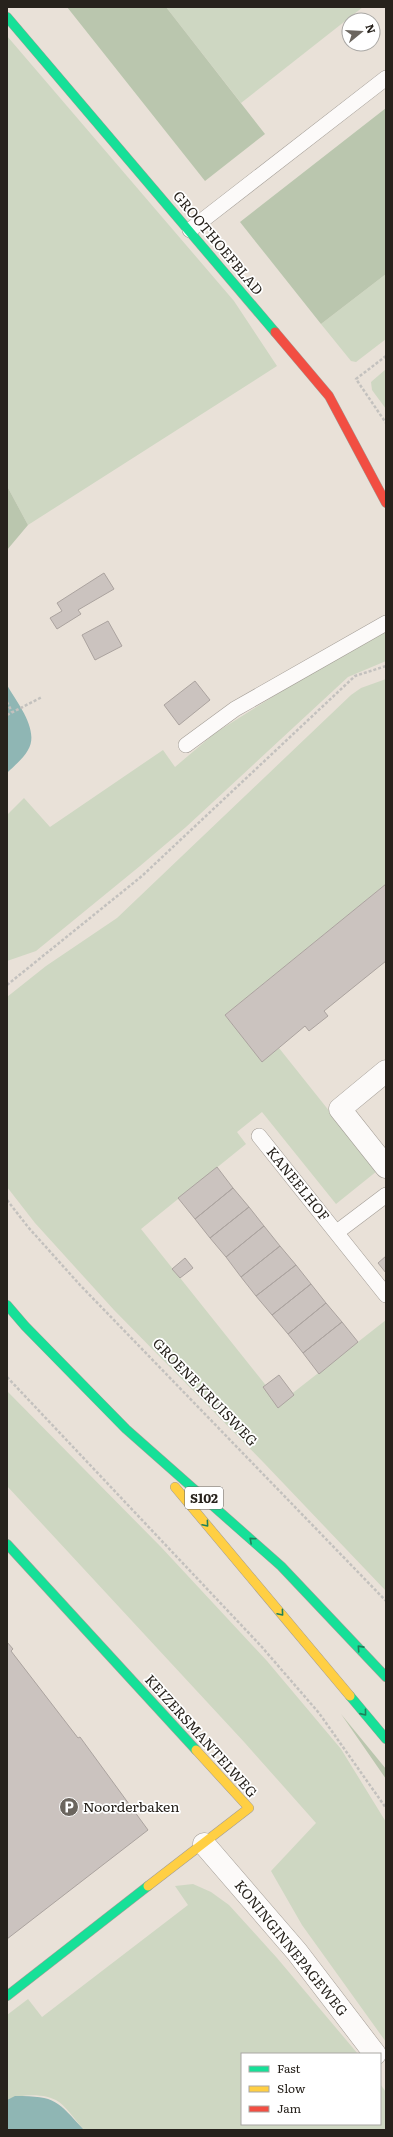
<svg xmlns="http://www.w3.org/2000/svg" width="393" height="2137" font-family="Literata,serif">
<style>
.green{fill:#ced7c2}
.forest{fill:#bac6ae}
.water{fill:#8fb6b4}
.building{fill:#cbc3bf;stroke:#aba39f}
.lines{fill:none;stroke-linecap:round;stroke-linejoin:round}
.lane-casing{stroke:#a39d96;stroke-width:16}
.street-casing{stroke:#a39d96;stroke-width:23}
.fast-casing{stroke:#a39d96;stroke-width:10}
.slow-casing{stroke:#a39d96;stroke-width:10}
.jam-casing{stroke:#a39d96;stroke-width:10}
.path{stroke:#c3c1be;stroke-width:2.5;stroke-dasharray:3 2;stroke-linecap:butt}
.lane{stroke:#fcfaf9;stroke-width:15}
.street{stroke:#fcfaf9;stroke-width:22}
.fast{stroke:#16e098;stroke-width:9}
.slow{stroke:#ffcf43;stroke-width:9}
.jam{stroke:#f24e42;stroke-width:9}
.oneway{stroke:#1e815a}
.labels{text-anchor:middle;stroke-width:3.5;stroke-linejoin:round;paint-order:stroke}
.shield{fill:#fff;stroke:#686460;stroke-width:1}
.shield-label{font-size:13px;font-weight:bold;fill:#27221c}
.street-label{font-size:14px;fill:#27221c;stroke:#fff}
.poi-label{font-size:14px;fill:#27221c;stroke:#fff;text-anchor:start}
</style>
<rect width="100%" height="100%" fill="#e9e1d8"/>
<!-- green -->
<path class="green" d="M166,7H363L241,103Z
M7,36L234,301L277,366L28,525L7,486Z
M386,274V339L356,362L351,361L321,324Z
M386,369V409L372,390L371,382Z
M386,630V661L348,677L186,827L140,866L36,951L7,961V815L24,798L50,827L163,750L175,767L215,733L306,676Z
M386,679V884L225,1015L262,1061L279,1048L377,1171L336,1204L262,1112L237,1132L246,1144L141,1229L280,1403L386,1320V1591L264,1463L114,1310L35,1223L7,1187V997L46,966L117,918L351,695L361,688Z
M7,1391L161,1547L267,1661L341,1749L386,1822V2042L302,1925L271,1871L316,1823L245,1743L7,1486Z
M193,1884L211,1892L229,1905L277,1958L358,2054H242V2124H380V2084L386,2092V2130H84C76,2121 68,2109 59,2102C46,2093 21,2094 7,2100V2015L28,1999L42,2017L188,1905L175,1886Z"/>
<!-- forest -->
<path class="forest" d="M67,7H166L265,134L205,181Z
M386,108V274L321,324L240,222Z
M7,486L28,525L7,550Z
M341,1714L386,1769V1779Z"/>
<!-- water -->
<path class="water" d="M7,685C17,703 40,730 28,750C24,758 14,766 7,773Z
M15,2096C57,2096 57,2101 84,2130H7V2100Z"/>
<!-- building -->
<path class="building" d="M104,573L114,589L78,610L81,614L57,629L50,618L62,611L57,603Z
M108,621L122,646L95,660L82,635Z
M195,681L210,700L179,725L164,705Z
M386,884V961L324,1011L328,1016L309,1031L305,1026L262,1062L225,1015Z
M217,1167L233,1188L195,1219L178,1198Z
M233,1188L249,1207L210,1238L195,1219Z
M249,1207L264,1226L226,1257L210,1238Z
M264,1226L280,1246L241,1277L226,1257Z
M280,1246L296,1265L256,1296L241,1277Z
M386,1256V1273L378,1263Z
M185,1258L193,1268L180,1278L172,1269Z
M296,1265L311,1284L272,1315L256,1296Z
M311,1284L326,1303L288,1334L272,1315Z
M326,1303L342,1322L303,1353L288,1334Z
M342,1322L358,1342L319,1374L303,1353Z
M279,1375L294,1395L278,1408L263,1387Z
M7,1642L13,1649L11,1651L78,1738L80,1737L148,1830L7,1939Z"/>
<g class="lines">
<!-- lane casing -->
<g class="lane-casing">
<path id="lane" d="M190,230L386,78
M186,745L235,709L386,623
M259,1136L386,1295
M337,1232L386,1195"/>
</g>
<!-- street casing -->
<g class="street-casing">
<path id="street" d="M386,1071L340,1109L386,1167
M204,1844L297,1952L375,2054"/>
</g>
<!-- fast casing -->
<g class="fast-casing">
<path id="fast" d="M7,17L275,332
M7,1305L25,1326L126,1429L281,1566L386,1677
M7,1544L196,1750
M350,1696L386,1739
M7,1996L148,1886"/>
</g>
<!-- slow casing -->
<g class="slow-casing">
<path id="slow" d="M175,1487L350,1696
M148,1886L249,1808L196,1750"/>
</g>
<!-- jam casing -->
<g class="jam-casing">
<path id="jam" d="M275,332L329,396L386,503"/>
</g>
<!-- path -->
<path class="path" d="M386,356L356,379L386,423
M7,702L12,712
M7,715L42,697
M7,985L142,876L355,676L386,666
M7,1200L28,1227L80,1285L386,1601
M7,1377L261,1646L319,1713L386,1808"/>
<!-- lane -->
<use href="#lane" class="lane"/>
<!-- street -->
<use href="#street" class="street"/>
<!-- fast -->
<use href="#fast" class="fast"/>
<!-- slow -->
<use href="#slow" class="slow"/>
<!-- jam -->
<use href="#jam" class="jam"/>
</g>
<!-- one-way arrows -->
<defs><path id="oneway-chevron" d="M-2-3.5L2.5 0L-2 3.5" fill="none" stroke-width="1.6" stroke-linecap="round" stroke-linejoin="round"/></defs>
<g class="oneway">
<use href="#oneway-chevron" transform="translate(206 1524) rotate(50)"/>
<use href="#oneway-chevron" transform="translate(252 1540) rotate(-138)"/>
<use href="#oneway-chevron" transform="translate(281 1613) rotate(50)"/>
<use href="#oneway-chevron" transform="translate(360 1648) rotate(-132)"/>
<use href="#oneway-chevron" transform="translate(364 1713) rotate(51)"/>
</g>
<!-- icons -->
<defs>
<g id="parking-disc" transform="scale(1)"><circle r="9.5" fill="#6b655e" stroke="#fff"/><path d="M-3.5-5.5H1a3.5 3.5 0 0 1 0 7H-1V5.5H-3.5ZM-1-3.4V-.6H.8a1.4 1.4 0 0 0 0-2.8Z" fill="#fff"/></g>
</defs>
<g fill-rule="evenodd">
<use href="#parking-disc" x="69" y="1807"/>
</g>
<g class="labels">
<!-- shield labels -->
<rect class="shield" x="185" y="1487" width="38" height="22" rx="3"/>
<g class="shield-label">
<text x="204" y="1503">S102</text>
</g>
<!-- street labels -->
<g class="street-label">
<text transform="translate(218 243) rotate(50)" y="5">GROOTHOEFBLAD</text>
<text transform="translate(298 1184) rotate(51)" y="5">KANEELHOF</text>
<text transform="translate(205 1392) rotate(46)" y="5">GROENE KRUISWEG</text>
<text transform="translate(201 1736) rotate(48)" y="5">KEIZERSMANTELWEG</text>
<text transform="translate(291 1948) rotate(51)" y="5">KONINGINNEPAGEWEG</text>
</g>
<!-- poi labels -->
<g class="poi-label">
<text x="83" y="1812">Noorderbaken</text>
</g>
</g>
<!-- border -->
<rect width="393" height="2137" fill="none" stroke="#27221c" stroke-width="16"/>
<!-- legend -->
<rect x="241" y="2053" width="140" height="72" fill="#ffffff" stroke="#a9a7a4"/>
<rect x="249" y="2066" width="20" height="6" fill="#16e098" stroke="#a9a7a4"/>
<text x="277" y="2073" font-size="12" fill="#27221c">Fast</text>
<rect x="249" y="2086" width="20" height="6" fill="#ffcf43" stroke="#a9a7a4"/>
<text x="277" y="2093" font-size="12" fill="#27221c">Slow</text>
<rect x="249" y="2106" width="20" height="6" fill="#f24e42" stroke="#a9a7a4"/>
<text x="277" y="2113" font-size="12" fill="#27221c">Jam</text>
<!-- north arrow -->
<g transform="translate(361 32) rotate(72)"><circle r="19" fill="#ffffff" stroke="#a9a7a4"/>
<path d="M0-3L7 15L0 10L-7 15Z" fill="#6b655e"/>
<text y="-6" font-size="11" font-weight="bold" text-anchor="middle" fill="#27221c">N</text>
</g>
</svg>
